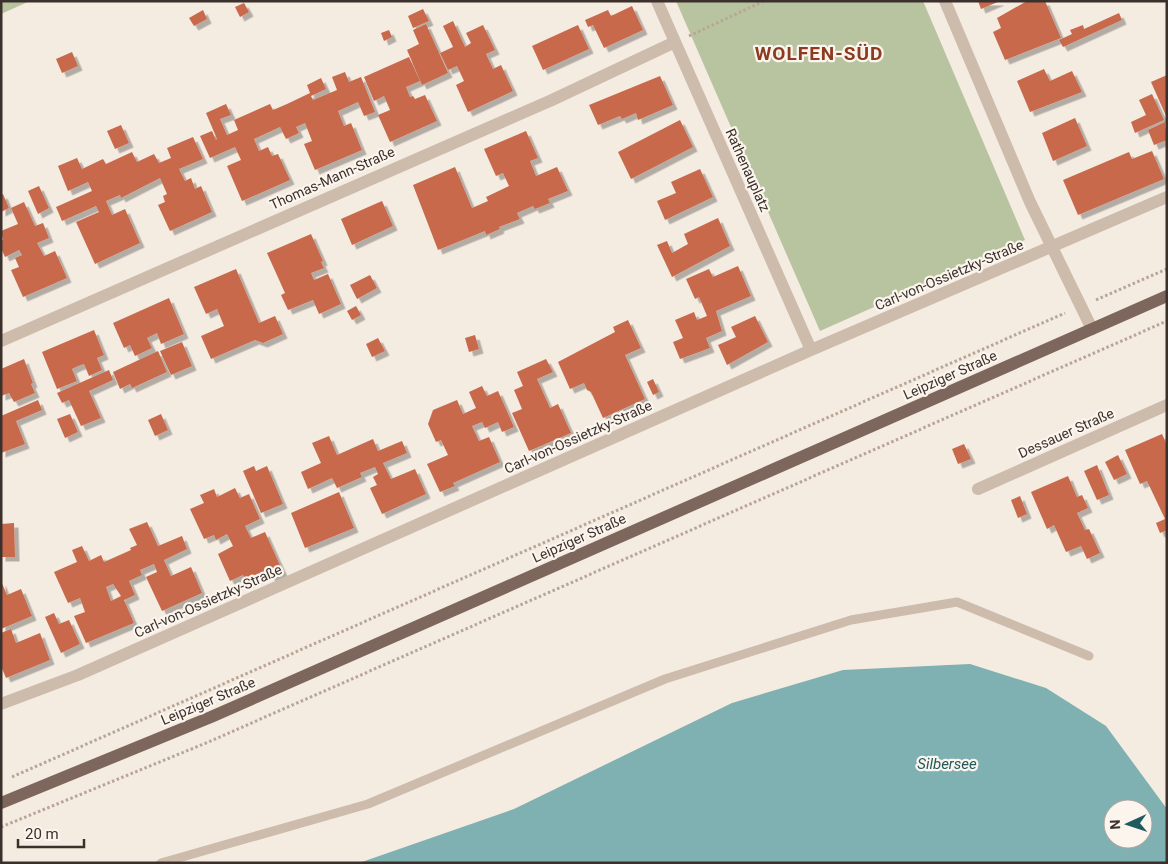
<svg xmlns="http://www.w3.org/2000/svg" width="1168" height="864" font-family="Roboto,sans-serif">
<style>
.green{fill:#b8c4a0}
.water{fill:#7fb0b2;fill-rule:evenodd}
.building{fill:#c8694b;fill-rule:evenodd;filter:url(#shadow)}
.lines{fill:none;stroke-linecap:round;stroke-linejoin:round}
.path{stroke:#b9a596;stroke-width:3;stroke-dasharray:2.5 2.5;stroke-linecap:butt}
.lane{stroke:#cdbbac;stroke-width:9}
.street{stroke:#cdbbac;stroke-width:12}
.primary{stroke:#7d675c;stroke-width:12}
.labels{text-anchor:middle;stroke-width:4.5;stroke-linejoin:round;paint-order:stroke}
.street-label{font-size:14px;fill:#3b302b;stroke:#fbf5ee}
.water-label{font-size:15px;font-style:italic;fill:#1f5a5e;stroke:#fbf5ee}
.district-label{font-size:19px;font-weight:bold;letter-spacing:1px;fill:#8c3b22;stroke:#fbf5ee}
</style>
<defs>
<filter id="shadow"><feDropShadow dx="4.5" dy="4.5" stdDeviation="0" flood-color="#0004"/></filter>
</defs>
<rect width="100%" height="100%" fill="#f4ebe1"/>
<!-- green -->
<path class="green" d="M1,1H30L1,14Z
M676,1H923L1025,240L820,331Z"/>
<!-- water -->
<path class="water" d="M970,664L1046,688L1106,726L1167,809V863H359L514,809L732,703L843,670ZM1113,809H1143V839H1113Z"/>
<!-- building -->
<path class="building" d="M978,1H1000L981,9Z
M1027,1H1045L1061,38L1005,60L993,32L1001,28L997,18Z
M244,3L249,12L240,17L235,7Z
M632,6L643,30L604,48L593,25L588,27L585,20L608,10L611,16Z
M423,9L429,21L413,28L408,16Z
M203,10L207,19L194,26L189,18Z
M1119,13L1122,20L1063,47L1059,40L1072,34L1070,30L1083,25L1084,29Z
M453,21L465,47L471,43L466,33L483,25L495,50L486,54L493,69L501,65L513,91L468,112L456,85L464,81L457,66L448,70L440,53L453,47L443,26Z
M426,24L448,73L422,85L407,50L419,44L413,30Z
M578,25L589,49L543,70L532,46Z
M389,30L392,37L384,41L381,33Z
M72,52L78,66L62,73L56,59Z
M409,57L420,81L406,87L410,97L413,96L415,99L425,95L437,121L390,142L378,115L390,110L384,96L374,101L364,77Z
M1044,69L1050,81L1072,71L1082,92L1030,112L1017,81Z
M345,72L349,82L361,77L375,112L364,116L358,102L338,111L344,126L351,123L362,150L315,170L304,144L312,141L305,123L296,127L299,133L286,139L280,127L254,139L259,151L268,147L272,156L278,154L290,180L242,201L227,166L241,160L235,147L210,158L200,136L212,131L216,140L217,139L206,113L226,104L231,115L220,119L227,135L238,130L234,120L270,104L273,110L287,104L310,93L307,85L321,78L326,89L311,96L313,100L337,90L332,77Z
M1167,75V118L1151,82Z
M660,76L673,105L638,120L636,113L622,119L620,116L598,125L589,105Z
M1152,94L1164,120L1135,133L1131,122L1146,115L1139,100Z
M1075,118L1087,146L1053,161L1042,133Z
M680,120L693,147L631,179L618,152Z
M1165,122L1167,140L1154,145L1148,130Z
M121,125L129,143L115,149L107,131Z
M526,131L538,158L530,161L536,176L557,167L568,191L548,199L550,203L535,209L533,206L517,213L520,219L499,227L500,229L486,235L485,231L438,250L413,185L455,167L472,208L488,201L486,197L509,186L503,173L496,176L484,149Z
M193,137L203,159L179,169L185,181L191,178L195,189L201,186L212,212L170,231L158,205L165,202L163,196L167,194L160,178L121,198L120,195L106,201L112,215L125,209L140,243L95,264L76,222L99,212L96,206L62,221L56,207L92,191L88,182L68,191L58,166L77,158L82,169L103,159L106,164L132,152L137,162L154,154L159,163L171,158L167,148Z
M1152,151L1164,179L1078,215L1063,180L1129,152L1132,159Z
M700,169L713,197L665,220L657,201L676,193L671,182Z
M39,186L49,208L38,214L28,191Z
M3,194L9,208L1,212V195Z
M382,201L393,226L352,245L341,219Z
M24,202L35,226L43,223L49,238L37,243L44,256L55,251L67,278L23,297L11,270L19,267L15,258L22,255L19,250L5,257L1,248V241L3,240L1,231L18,224L11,208Z
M718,218L730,246L672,277L657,245L667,241L672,253L688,244L684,234Z
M311,234L323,261L321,262L324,268L311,273L314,280L328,274L341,304L319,314L313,300L288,310L281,295L285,293L267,253Z
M738,266L751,296L716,311L722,331L706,338L710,348L680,359L673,342L683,338L675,320L694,312L697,320L707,316L699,297L695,299L686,279L709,269L713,277Z
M236,269L259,323L275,316L283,334L263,343L255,340L211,359L201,336L224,326L217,309L206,314L194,287Z
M370,275L377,288L357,299L350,285Z
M169,298L184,334L161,344L157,333L147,338L152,348L135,356L130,345L124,348L113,323Z
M356,306L361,315L352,320L347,311Z
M755,316L768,342L727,365L718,345L736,337L731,327Z
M628,320L641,348L625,355L645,399L603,418L591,392L587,390L584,383L570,389L558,362L615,332L613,327Z
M94,330L104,355L97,358L102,370L89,376L84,364L78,366L72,369L77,381L57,389L42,352Z
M475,335L479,349L469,352L465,338Z
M378,338L385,351L372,357L366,344Z
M182,342L192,366L171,375L160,351Z
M158,351L167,372L132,388L130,384L120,389L113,372Z
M24,359L33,383L31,384L35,393L14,402L9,393L1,396V369Z
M546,359L553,372L537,379L550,408L558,404L571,433L529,451L512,413L522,409L514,390L523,386L517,372Z
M109,370L113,380L89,391L101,418L81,426L69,400L62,403L57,393Z
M653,379L659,392L653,395L647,382Z
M482,386L487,396L498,391L514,427L502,432L498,422L485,428L482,422L472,426L479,441L489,437L500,462L453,483L455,486L440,492L427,464L448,455L441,440L436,442L428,424L433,410L457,400L463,414L476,408L469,392Z
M38,400L42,410L16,421L25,444L1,453V416Z
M70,414L78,432L65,438L57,419Z
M161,414L168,430L155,436L148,420Z
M1162,434L1167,445V530L1160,533L1156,523L1165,519L1147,481L1140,484L1125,450Z
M329,436L337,455L373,439L378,451L402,441L407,453L383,463L391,479L415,469L426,494L382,514L370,488L377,485L373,477L378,474L375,467L360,473L362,477L337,488L332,478L308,489L301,472L321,463L312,443Z
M964,444L971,459L958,464L952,449Z
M1118,455L1127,474L1114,480L1105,462Z
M1097,465L1109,495L1097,500L1084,471Z
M254,466L256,471L267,466L283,504L261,513L243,471Z
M1068,476L1077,497L1082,495L1088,508L1077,513L1085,530L1089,529L1100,553L1087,559L1081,546L1066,552L1054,525L1047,529L1031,492Z
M235,488L240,498L249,494L260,519L245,526L251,538L265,532L283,572L271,577L269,574L247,584L243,575L230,581L218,554L233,546L227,534L216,540L214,535L204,539L190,509L204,503L200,495L214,489L217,497Z
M339,492L354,528L305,548L291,513Z
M1020,496L1027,514L1018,518L1011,500Z
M147,522L158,546L182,536L187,549L164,560L171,576L191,567L202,593L162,611L146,577L157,572L154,564L140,570L142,575L129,581L135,595L124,600L134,623L86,643L74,616L85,612L80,598L68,603L54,572L77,562L72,550L82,546L89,561L101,555L104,562L131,550L130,548L137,545L129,529ZM113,584L121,596L111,601L106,587Z
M14,523L15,557H1V524Z
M1,581L7,595L21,589L32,616L1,629Z
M54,613L59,624L69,620L80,644L61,653L45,617Z
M11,629L16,643L40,633L50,660L6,678L1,666V633Z"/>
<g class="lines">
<!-- path -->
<path class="path" d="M689,36L764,1
M1096,300L1167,269
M12,777L1065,313
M1,827L206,743L1167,321"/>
<!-- lane -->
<path class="lane" d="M161,863L368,804L665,679L851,620L957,602L1089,656"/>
<!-- street -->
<path class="street" d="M657,1L811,350
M945,1L1030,202L1092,329
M1,341L552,100L675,42
M978,489L1167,405
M1,704L78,675L811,350L1167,197"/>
<!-- primary -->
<path class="primary" d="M1,803L211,717L1167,296"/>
</g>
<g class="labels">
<!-- street labels -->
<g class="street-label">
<text transform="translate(748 170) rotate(66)" y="5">Rathenauplatz</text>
<text transform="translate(332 178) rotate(-24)" y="5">Thomas-Mann-Straße</text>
<text transform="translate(949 275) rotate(-23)" y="5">Carl-von-Ossietzky-Straße</text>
<text transform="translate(950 375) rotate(-24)" y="5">Leipziger Straße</text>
<text transform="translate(1066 433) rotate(-24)" y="5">Dessauer Straße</text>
<text transform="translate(578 437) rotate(-24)" y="5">Carl-von-Ossietzky-Straße</text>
<text transform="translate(579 538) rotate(-24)" y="5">Leipziger Straße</text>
<text transform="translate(208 601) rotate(-24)" y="5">Carl-von-Ossietzky-Straße</text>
<text transform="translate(208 701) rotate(-23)" y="5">Leipziger Straße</text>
</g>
<!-- water labels -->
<g class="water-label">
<text x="947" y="769">Silbersee</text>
</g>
<!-- district labels -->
<g class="district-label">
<text x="819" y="60">WOLFEN-SÜD</text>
</g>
</g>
<!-- border -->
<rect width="1168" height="864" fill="none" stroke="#3b302b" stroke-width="5"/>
<!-- north arrow -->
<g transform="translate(1128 824) rotate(267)"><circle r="24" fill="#fbf5ee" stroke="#aea6a0"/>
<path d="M0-4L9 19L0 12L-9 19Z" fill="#1f5a5e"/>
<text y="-8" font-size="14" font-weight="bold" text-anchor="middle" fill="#3b302b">N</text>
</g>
<!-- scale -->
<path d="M18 839v8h66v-8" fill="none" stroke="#3b302b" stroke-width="2.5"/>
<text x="25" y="839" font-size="15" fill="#3b302b" stroke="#fbf5ee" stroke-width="4" paint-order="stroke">20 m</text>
</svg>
